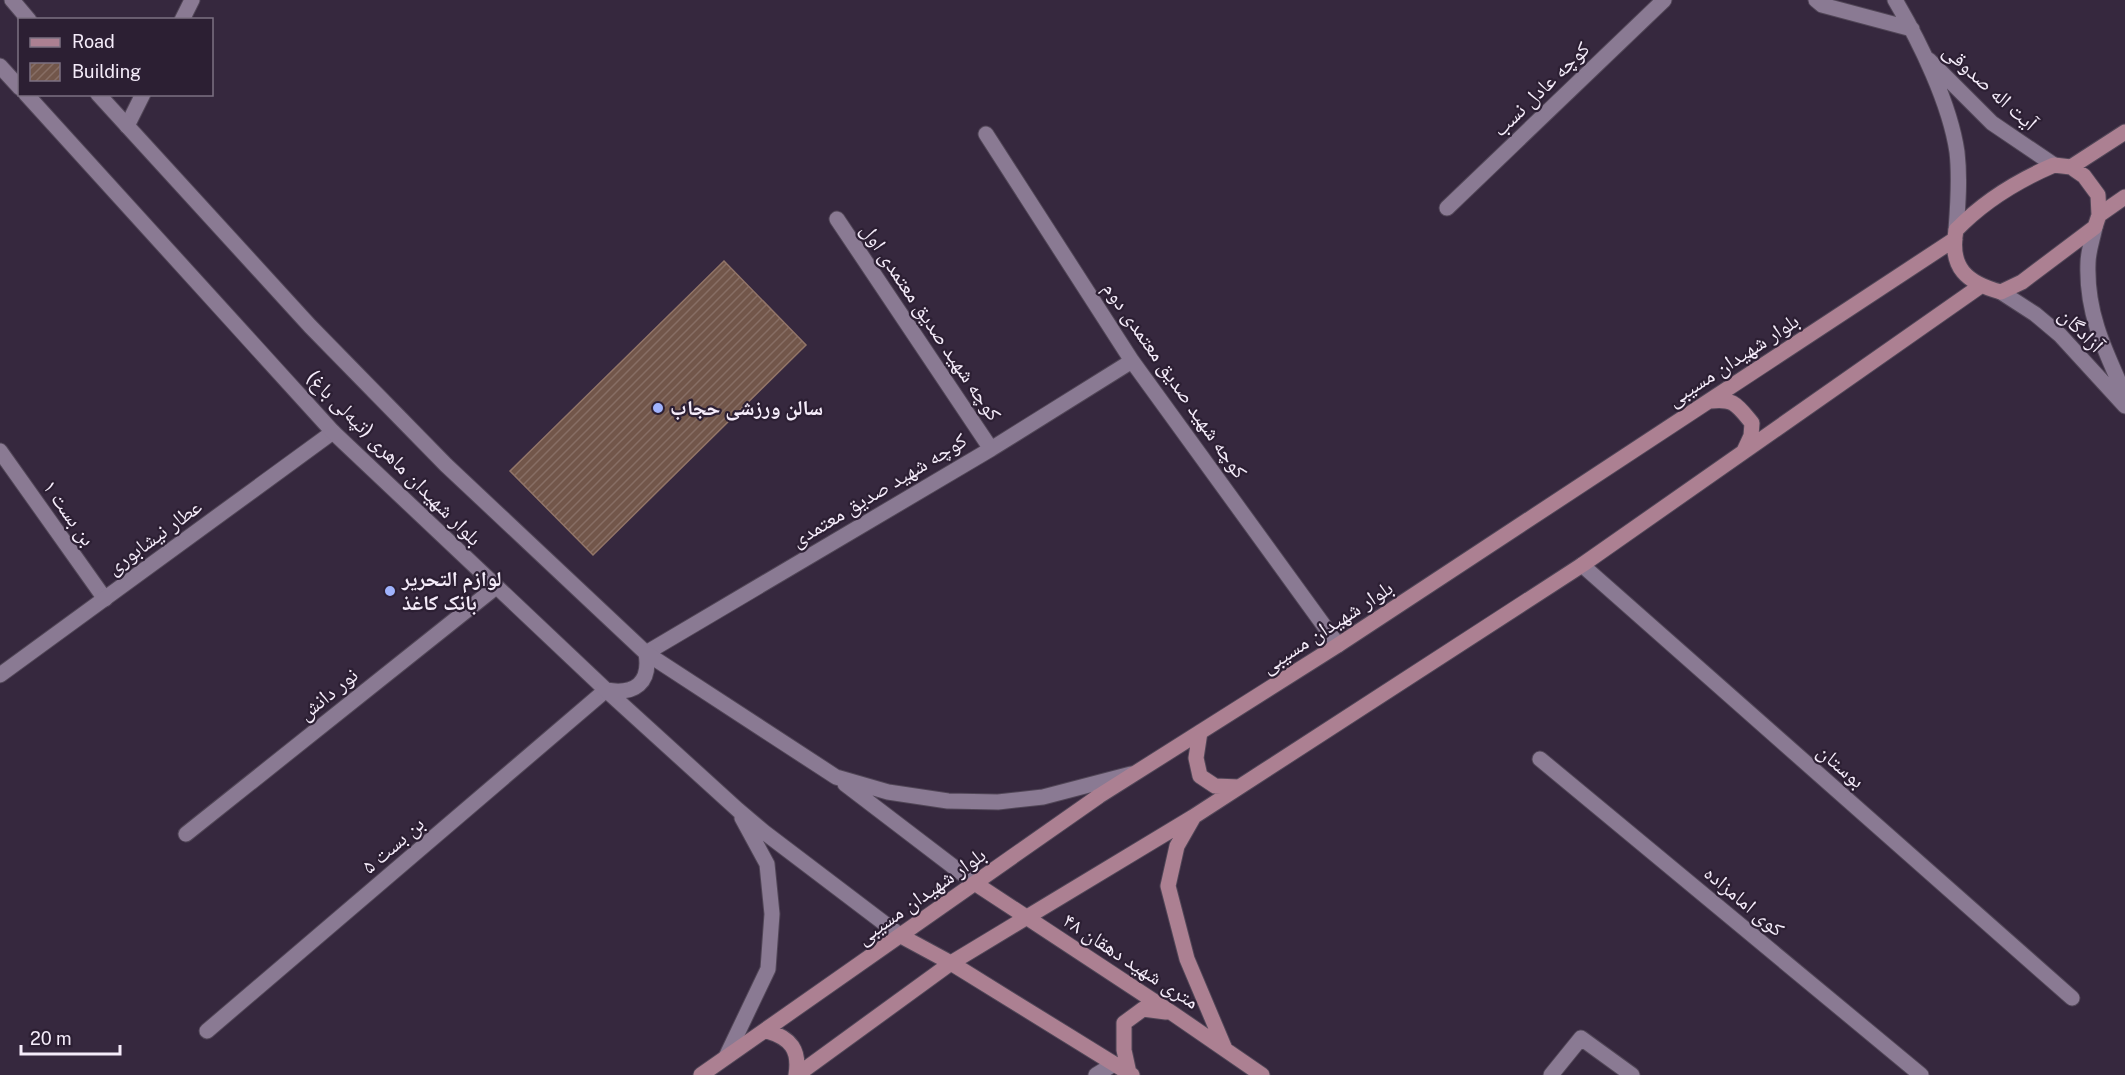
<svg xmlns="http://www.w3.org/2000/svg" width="2125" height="1075" font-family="'Public Sans','Noto Naskh Arabic',sans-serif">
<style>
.building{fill:url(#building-hatch);stroke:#927568;stroke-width:1.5}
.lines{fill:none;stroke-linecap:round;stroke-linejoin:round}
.service-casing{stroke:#514657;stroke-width:17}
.minor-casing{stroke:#514657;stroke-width:17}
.tertiary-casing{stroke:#514657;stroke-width:17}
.secondary-casing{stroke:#514657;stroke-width:17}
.service{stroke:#8a7a93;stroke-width:15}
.minor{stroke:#8a7a93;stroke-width:15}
.tertiary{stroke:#8a7a93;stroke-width:15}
.secondary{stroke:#ac8092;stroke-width:15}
.poi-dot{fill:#a0b3fd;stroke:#2c1f33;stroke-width:2}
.labels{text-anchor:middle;stroke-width:4.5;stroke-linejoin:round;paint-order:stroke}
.street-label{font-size:21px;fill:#f5ecfa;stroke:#2c1f33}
.poi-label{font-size:21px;font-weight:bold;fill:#f5ecfa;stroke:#2c1f33;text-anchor:start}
</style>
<defs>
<pattern id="building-hatch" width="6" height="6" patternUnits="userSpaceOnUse" patternTransform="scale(1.5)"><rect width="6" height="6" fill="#72564a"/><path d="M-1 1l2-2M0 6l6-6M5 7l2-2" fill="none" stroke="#876e65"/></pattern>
</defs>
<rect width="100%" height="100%" fill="#36283e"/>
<!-- building -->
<path class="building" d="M724,261L806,345L593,555L510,471Z"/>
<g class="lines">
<!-- service casing -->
<g class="service-casing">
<path id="service" d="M182,20L192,0
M127,126L143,94
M986,134L1132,361L1338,645
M1447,208L1664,0
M837,219L991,449
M0,451L105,599
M1582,565L2072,998
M646,653L991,449L1132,361
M1540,759L1921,1075
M186,834L496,587
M207,1031L606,690
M1096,1075L1114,1064
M1551,1075L1581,1038L1632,1075"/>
</g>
<!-- minor casing -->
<g class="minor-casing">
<path id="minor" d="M0,675L333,432"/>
</g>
<!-- tertiary casing -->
<g class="tertiary-casing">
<path id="tertiary" d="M12,0L29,20
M1816,0L1822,5L1912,29
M1895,0C1920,42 1950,104 1957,152C1960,178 1958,205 1956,230
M1929,60L1992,123L2054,165
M0,66L20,88
M26,94L333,432L606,690L738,810L764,832L901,936
M98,94L310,326L446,465L646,653L836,777L888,792L948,801L998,802L1043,797L1131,774
M2095,227C2093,238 2088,251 2088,263C2086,313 2105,351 2125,395
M2001,292L2035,314L2060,335L2125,406
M606,690C635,695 651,683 646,653
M845,784L976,884
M726,1057L768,969L772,914L767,864L742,818"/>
</g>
<!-- secondary casing -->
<g class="secondary-casing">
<path id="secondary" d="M2054,165L2071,167L2084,176L2098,195L2099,215L2095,227L2022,282L2001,292C1967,283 1949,268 1956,230C1983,202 2019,180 2054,165Z
M2071,167L2125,132
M2099,215L2125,197
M1710,401C1734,398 1737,405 1752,423L1751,436L1744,451
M1200,732L1196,758L1200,776L1215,786L1239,787
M1193,818L1177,846L1168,886L1187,959L1225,1049
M976,884L1172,1013L1262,1075
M901,936L951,963L1132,1075
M767,1031C791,1038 800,1050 796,1075
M1129,1073L1124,1050V1023L1143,1009L1166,1012
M701,1075L1099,796L1338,645L1955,239
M797,1075L951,963L1193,817L1582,565L1979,287"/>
</g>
<!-- service -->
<use href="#service" class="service"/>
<!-- minor -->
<use href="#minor" class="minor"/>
<!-- tertiary -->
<use href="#tertiary" class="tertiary"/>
<!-- secondary -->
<use href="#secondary" class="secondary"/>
</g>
<!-- markers -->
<g class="poi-dot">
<circle cx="658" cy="408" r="6"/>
<circle cx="390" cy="591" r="6"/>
</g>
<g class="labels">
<!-- street labels -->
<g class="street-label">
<text transform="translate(1990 87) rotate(42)" y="7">آیت اله صدوقی</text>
<text transform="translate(1541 89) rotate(-44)" y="7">کوچه عادل نسب</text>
<text transform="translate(931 322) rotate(56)" y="7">کوچه شهید صدیق معتمدی اول</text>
<text transform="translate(2081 330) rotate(45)" y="7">آزادگان</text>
<text transform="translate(1733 360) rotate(-33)" y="7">بلوار شهیدان مسیبی</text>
<text transform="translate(1175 380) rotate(55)" y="7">کوچه شهید صدیق معتمدی دوم</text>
<text transform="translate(394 458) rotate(45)" y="7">بلوار شهیدان ماهری (تپه‌لی باغ)</text>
<text transform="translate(879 490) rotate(-31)" y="7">کوچه شهید صدیق معتمدی</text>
<text transform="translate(69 513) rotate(55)" y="7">بن بست ۱</text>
<text transform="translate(154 537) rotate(-36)" y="7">عطار نیشابوری</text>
<text transform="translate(1327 627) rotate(-33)" y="7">بلوار شهیدان مسیبی</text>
<text transform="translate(328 694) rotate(-39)" y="7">نور دانش</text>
<text transform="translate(1841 766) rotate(41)" y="7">بوستان</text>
<text transform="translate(393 845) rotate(-41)" y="7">بن بست ۵</text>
<text transform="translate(921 896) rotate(-35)" y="7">بلوار شهیدان مسیبی</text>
<text transform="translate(1744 901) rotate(40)" y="7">کوی امامزاده</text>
<text transform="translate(1131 961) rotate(33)" y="7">۴۸ متری شهید دهقان</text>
</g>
<!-- poi labels -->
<g class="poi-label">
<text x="670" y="415">سالن ورزشی حجاب</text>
<text x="402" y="586">لوازم التحریر<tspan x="402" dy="24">بانک کاغذ</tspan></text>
</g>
</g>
<!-- legend -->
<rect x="18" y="18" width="195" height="78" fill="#2c1f33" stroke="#7c7183" stroke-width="1.5"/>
<rect x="30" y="38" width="30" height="9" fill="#ac8092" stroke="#7c7183" stroke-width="1.5"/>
<text x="72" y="48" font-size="18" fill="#f5ecfa">Road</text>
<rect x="30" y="63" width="30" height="18" fill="url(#building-hatch)" stroke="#7c7183" stroke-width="1.5"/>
<text x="72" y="78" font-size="18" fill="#f5ecfa">Building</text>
<!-- scale -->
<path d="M21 1045v9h99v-9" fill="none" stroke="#f5ecfa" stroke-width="3"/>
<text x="30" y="1045" font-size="18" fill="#f5ecfa" stroke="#2c1f33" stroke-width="4.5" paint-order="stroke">20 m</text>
</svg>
